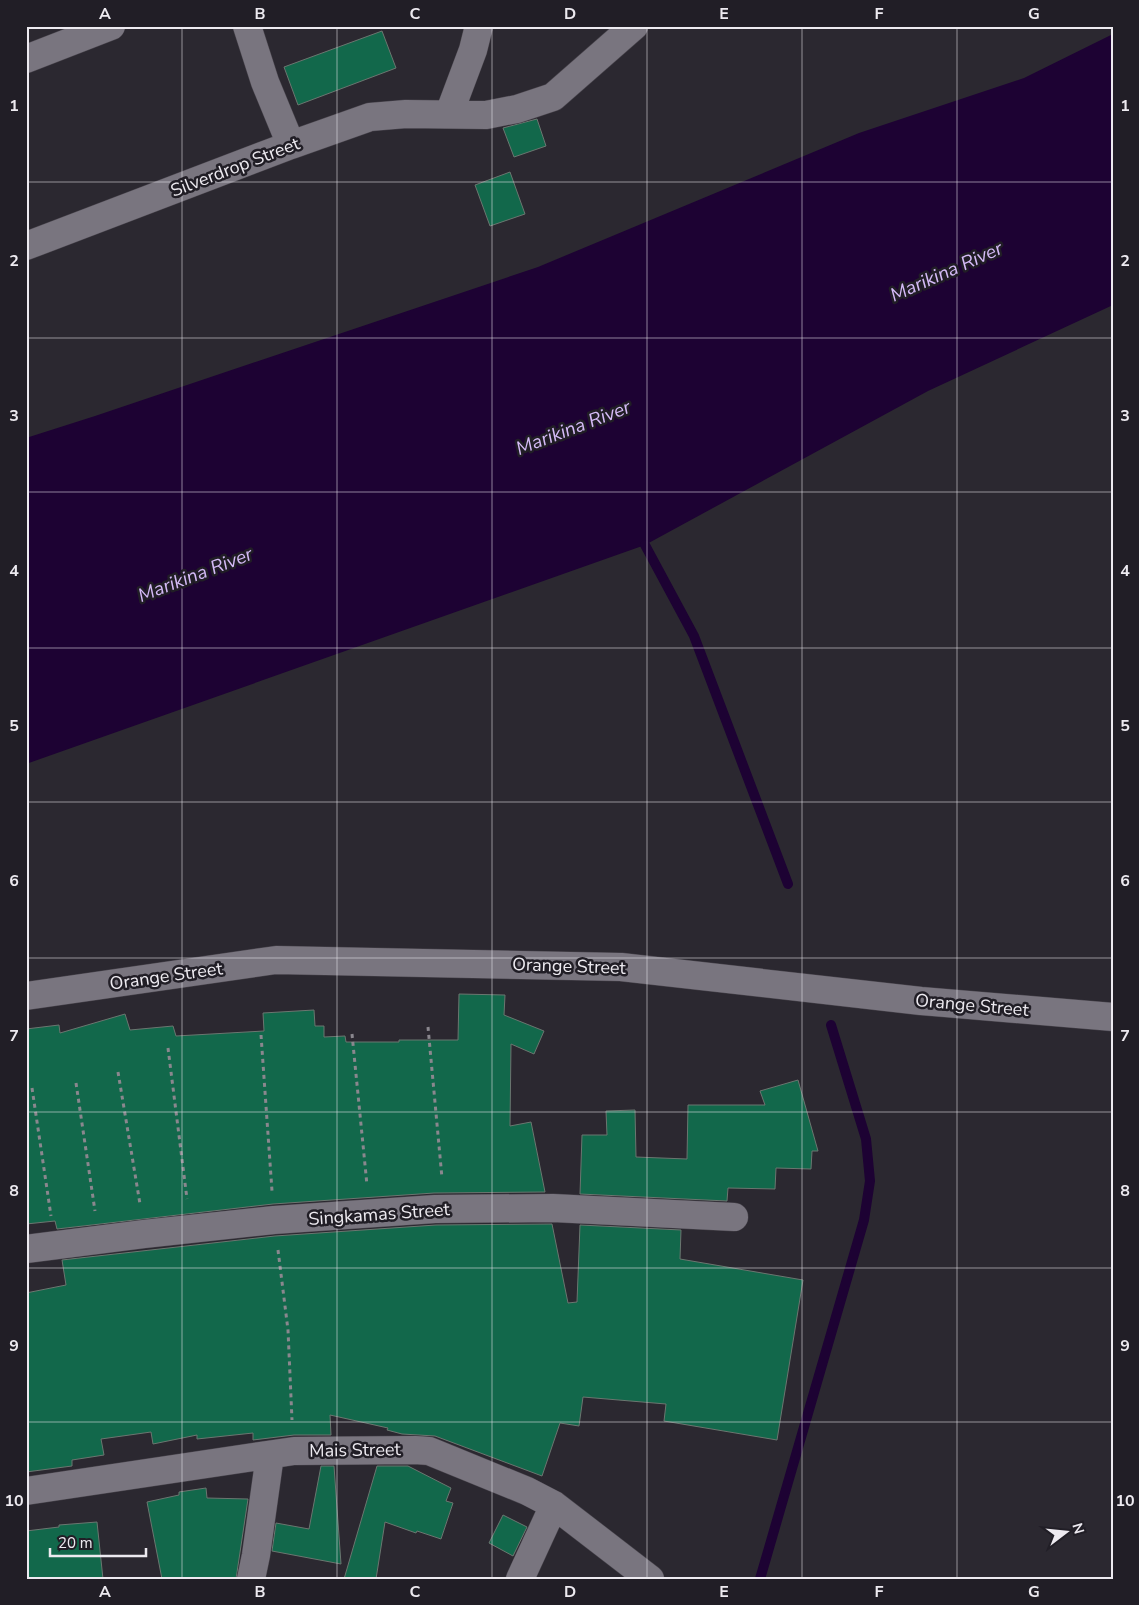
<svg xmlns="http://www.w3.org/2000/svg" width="1139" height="1605" font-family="'Nunito Sans',sans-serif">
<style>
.water{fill:#1d0233}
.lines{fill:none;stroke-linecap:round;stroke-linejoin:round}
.stream{stroke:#1d0233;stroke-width:10}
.building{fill:#12684b;stroke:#6b7670}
.minor-casing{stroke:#48444c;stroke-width:29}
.path{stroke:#8a878e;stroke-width:3;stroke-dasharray:4 4;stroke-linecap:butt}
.minor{stroke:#79757f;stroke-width:28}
.grid{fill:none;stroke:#edeaf0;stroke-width:1;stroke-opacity:0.55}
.labels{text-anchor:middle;stroke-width:5;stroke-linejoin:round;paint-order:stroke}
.street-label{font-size:18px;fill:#edeaf0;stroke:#211e26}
.water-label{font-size:19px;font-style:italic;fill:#d5bbf7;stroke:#211e26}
.neatline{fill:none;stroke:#edeaf0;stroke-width:2}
.grid-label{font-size:16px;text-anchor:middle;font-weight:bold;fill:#edeaf0}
</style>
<rect width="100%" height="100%" fill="#2b2830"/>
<!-- water -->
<path class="water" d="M1113,34V305L928,391L645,545L26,764V438L95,416L538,267L859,133L1024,78Z"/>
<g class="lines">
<!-- stream -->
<path class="stream" d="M645,545L694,636L788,884
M760,1579L864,1220L870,1181L866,1139L831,1025"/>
</g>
<!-- building -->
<path class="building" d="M382,31L396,68L298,105L284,67Z
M537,119L546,146L514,157L503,128Z
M510,172L525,214L490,226L475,185Z
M459,994L505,995L504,1015L544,1031L534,1054L511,1044L510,1126L531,1122L545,1192L434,1193L273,1204L57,1229L55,1221L26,1224V1029L59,1025L60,1033L125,1014L130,1030L173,1026L176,1036L264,1031L263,1013L314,1010L315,1026H324V1037L345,1036L346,1042H399V1040H458Z
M798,1080L818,1151H812L811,1169L776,1168L775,1189L728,1188L727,1201L580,1194L582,1135H607L606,1111L635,1110L636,1157L687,1159L688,1105H765L760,1091Z
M552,1224L568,1303L577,1302L580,1225L681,1230L680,1259L803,1280L777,1440L664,1421L666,1404L583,1397L579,1426L560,1423L542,1476L435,1436L402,1434L387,1430L388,1428L330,1415L331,1435H294L253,1440V1433L197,1439V1435L153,1444L151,1432L101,1439L104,1455L72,1460V1466L26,1472V1293L66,1285L62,1260L275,1236L436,1225Z
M321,1466H334L341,1564L272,1551L276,1523L309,1529Z
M377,1466H408L451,1488L446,1501L453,1503L441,1539L417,1531L416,1533L385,1522L376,1579H344Z
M206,1488L207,1498L248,1499L236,1579H162L147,1502L179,1495V1492Z
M503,1515L527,1527L513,1556L489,1543Z
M97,1522L103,1579H26V1531L59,1527V1525Z"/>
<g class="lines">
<!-- minor casing -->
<g class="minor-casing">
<path id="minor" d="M247,26L265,82L291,145
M26,59L111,26
M449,114L473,50L479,26
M26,246L291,145L370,117L406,114L486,115L517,109L553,97L634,26
M26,996L276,960L621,967L921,1001L1113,1017
M26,1249L144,1234L274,1220L435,1209L553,1208L734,1217
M26,1491L294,1451L415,1450L429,1451L527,1491L554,1505L650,1579
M251,1579L256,1555L270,1455
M520,1579L554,1505"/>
</g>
<!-- path -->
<path class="path" d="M428,1027L442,1178
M352,1034L367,1185
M261,1035L272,1191
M168,1048L187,1199
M118,1072L140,1204
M76,1083L95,1211
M32,1088L51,1216
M278,1250L288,1330L292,1420"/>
<!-- minor -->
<use href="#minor" class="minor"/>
</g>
<!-- grid -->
<path class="grid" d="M182,26V1579M337,26V1579M492,26V1579M647,26V1579M802,26V1579M957,26V1579M26,182H1113M26,338H1113M26,492H1113M26,648H1113M26,802H1113M26,958H1113M26,1112H1113M26,1268H1113M26,1422H1113"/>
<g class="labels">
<!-- street labels -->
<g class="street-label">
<text transform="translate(235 167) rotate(-21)" y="6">Silverdrop Street</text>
<text transform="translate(569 966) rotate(2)" y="6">Orange Street</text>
<text transform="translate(166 976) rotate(-8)" y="6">Orange Street</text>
<text transform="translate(972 1005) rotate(5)" y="6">Orange Street</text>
<text transform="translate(379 1214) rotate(-4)" y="6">Singkamas Street</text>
<text transform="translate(355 1450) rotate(-1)" y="6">Mais Street</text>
</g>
<!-- water labels -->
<g class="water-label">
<text transform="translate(946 271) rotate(-24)" y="7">Marikina River</text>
<text transform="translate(573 427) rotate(-21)" y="7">Marikina River</text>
<text transform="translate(195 574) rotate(-21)" y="7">Marikina River</text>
</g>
</g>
<!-- border -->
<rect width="1139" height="1605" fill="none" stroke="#211e26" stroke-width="55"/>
<!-- north arrow -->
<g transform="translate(1066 1532) rotate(74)" stroke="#211e26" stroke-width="4" paint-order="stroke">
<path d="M0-4L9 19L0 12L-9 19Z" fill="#edeaf0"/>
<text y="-8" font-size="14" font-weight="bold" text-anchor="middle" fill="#edeaf0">N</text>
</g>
<!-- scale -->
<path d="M50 1548v8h96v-8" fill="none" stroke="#edeaf0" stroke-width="2.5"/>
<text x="58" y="1548" font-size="15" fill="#edeaf0" stroke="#211e26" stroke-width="4" paint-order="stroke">20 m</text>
<rect x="28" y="28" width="1084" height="1550" class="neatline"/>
<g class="grid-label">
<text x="105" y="19">A</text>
<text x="260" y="19">B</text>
<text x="415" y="19">C</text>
<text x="570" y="19">D</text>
<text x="724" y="19">E</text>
<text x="879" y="19">F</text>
<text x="1034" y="19">G</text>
<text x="14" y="111">1</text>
<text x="1125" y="111">1</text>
<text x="14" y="266">2</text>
<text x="1125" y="266">2</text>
<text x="14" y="421">3</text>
<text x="1125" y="421">3</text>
<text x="14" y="576">4</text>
<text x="1125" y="576">4</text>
<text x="14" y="731">5</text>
<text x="1125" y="731">5</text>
<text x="14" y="886">6</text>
<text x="1125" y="886">6</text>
<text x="14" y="1041">7</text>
<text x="1125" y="1041">7</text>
<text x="14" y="1196">8</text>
<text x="1125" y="1196">8</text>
<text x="14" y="1351">9</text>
<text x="1125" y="1351">9</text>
<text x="14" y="1506">10</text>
<text x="1125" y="1506">10</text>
<text x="105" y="1597">A</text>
<text x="260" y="1597">B</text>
<text x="415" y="1597">C</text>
<text x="570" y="1597">D</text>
<text x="724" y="1597">E</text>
<text x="879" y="1597">F</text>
<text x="1034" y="1597">G</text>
</g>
</svg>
